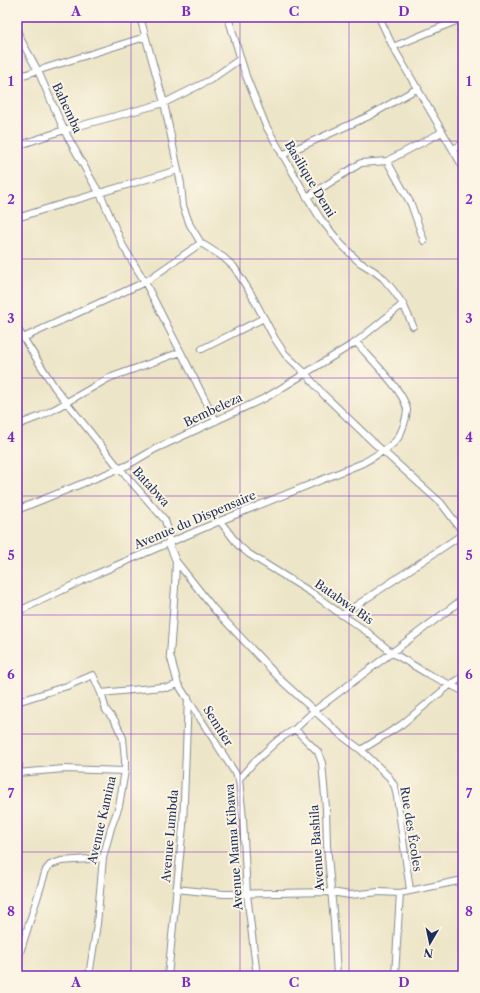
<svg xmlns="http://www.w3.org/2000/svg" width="480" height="993" font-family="'Libre Caslon Text',serif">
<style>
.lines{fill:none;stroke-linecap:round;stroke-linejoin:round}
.minor-casing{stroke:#848a92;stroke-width:8}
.minor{stroke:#fff;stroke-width:6}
.grid{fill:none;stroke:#7b2cbf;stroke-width:1;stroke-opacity:0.55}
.labels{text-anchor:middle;stroke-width:4;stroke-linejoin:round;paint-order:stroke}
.street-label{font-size:12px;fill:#1b2f5e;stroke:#fcf5e5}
.neatline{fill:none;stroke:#7b2cbf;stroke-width:1.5}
.grid-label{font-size:13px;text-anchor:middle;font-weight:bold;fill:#7b2cbf}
</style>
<rect width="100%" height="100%" fill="#fcf5e5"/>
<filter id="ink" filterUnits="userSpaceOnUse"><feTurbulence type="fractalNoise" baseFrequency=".025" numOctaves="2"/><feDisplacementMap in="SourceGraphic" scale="8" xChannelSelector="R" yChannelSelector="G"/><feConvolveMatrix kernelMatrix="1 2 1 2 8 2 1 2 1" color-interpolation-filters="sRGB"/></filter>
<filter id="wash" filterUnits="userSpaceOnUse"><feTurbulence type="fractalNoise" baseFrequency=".012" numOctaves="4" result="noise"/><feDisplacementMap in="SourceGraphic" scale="16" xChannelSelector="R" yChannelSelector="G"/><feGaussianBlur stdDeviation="0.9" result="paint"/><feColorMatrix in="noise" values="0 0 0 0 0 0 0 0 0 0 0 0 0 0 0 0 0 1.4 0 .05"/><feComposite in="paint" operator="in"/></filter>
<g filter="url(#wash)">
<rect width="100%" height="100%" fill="#ede5c7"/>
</g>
<g filter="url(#ink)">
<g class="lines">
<!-- minor casing -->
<g class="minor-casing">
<path id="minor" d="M140,17L164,103L181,184L183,206L190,225L201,243L223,257L234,267L250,292L275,339L285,354L305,373L323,394L374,443L441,503L463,532
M228,17L246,76L266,126L307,197L320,218L340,243L359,262L374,271L383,278L393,290L403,304L413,326
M379,17L393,47L463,167
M17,30L21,40L38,71L64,130L95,186L100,193L123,246L145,282L216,421
M393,47L463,18
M17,77L145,37
M17,146L64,130L164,103L210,80L240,59
M453,149L463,144
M282,155L369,116L418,88
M387,161L411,204L424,241
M307,197L361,163L387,161L442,132
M17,218L55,206L178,170
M17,328L55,388L119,468L165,520L168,530L169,544L176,561L214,609L283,682L341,735L361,750L389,777L395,787L397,797L410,890
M23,338L145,282L201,243
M202,349L264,318
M17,425L41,416L53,410L109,378L181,352
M17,510L128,465L155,449L267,397L356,342L403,304
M220,521L239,546L249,554L312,593L342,615L366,631L391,652L426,673L463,691
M176,561L175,587L170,655L178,684L239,779
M17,612L94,575L220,521L363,463C374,456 390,449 398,438C402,431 406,419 407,411C407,394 368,356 356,342
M342,615L463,534
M101,693L162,687L167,688L178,684
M17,702L67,686L93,675L101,693L106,710L115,721L123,738L125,760V771L119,806L111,828L103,858L97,924L89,976
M295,729L318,752L322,763L326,808L327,845L334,922L337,976
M361,750L401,725L450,685L463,677
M17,762L19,765L17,773
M17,773L64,769L125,771
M176,889L224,894L331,892L350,895L379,892L400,893L463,880
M17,962L46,870L50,865L61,861L103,858
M168,976L183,826L188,698
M257,976L247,894L243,819L239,779L254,762L278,740L295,729L314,711L463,599
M395,976L400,893"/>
</g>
<!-- minor -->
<use href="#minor" class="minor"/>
</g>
</g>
<!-- grid -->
<path class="grid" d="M131,17V976M240,17V976M349,17V976M17,141H463M17,259H463M17,378H463M17,496H463M17,615H463M17,734H463M17,852H463"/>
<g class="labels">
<!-- street labels -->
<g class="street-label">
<text transform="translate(67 108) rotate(65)" y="4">Bahemba</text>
<text transform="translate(310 179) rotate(59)" y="4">Basilique Demi</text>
<text transform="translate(213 410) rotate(-25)" y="4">Bembeleza</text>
<text transform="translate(151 487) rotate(48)" y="4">Batabwa</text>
<text transform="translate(195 520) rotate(-23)" y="4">Avenue du Dispensaire</text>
<text transform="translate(344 602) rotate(35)" y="4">Batabwa Bis</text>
<text transform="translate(218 726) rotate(58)" y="4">Semtier</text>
<text transform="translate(102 820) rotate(-77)" y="4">Avenue Kamina</text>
<text transform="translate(411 829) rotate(81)" y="4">Rue des Écoles</text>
<text transform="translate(170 836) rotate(-85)" y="4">Avenue Lumbda</text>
<text transform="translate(234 847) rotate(-94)" y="4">Avenue Mama Kibawa</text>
<text transform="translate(317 848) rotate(-94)" y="4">Avenue Bashila</text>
</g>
</g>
<!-- margin -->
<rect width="480" height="993" fill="none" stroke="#fcf5e5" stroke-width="44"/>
<!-- north arrow -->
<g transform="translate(430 943) rotate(189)" stroke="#fcf5e5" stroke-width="3" paint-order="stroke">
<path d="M0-3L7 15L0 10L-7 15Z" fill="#1b2f5e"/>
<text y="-6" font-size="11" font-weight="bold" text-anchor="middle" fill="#1b2f5e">N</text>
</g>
<rect x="22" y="22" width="436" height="949" class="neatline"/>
<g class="grid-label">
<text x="76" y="16">A</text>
<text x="186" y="16">B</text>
<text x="294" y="16">C</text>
<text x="404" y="16">D</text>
<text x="11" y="86">1</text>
<text x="469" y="86">1</text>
<text x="11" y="204">2</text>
<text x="469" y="204">2</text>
<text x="11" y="323">3</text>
<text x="469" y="323">3</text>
<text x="11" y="442">4</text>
<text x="469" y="442">4</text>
<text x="11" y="560">5</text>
<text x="469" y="560">5</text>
<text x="11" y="679">6</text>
<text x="469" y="679">6</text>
<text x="11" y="798">7</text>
<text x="469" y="798">7</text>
<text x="11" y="916">8</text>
<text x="469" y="916">8</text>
<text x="76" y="987">A</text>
<text x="186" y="987">B</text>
<text x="294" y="987">C</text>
<text x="404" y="987">D</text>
</g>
</svg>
